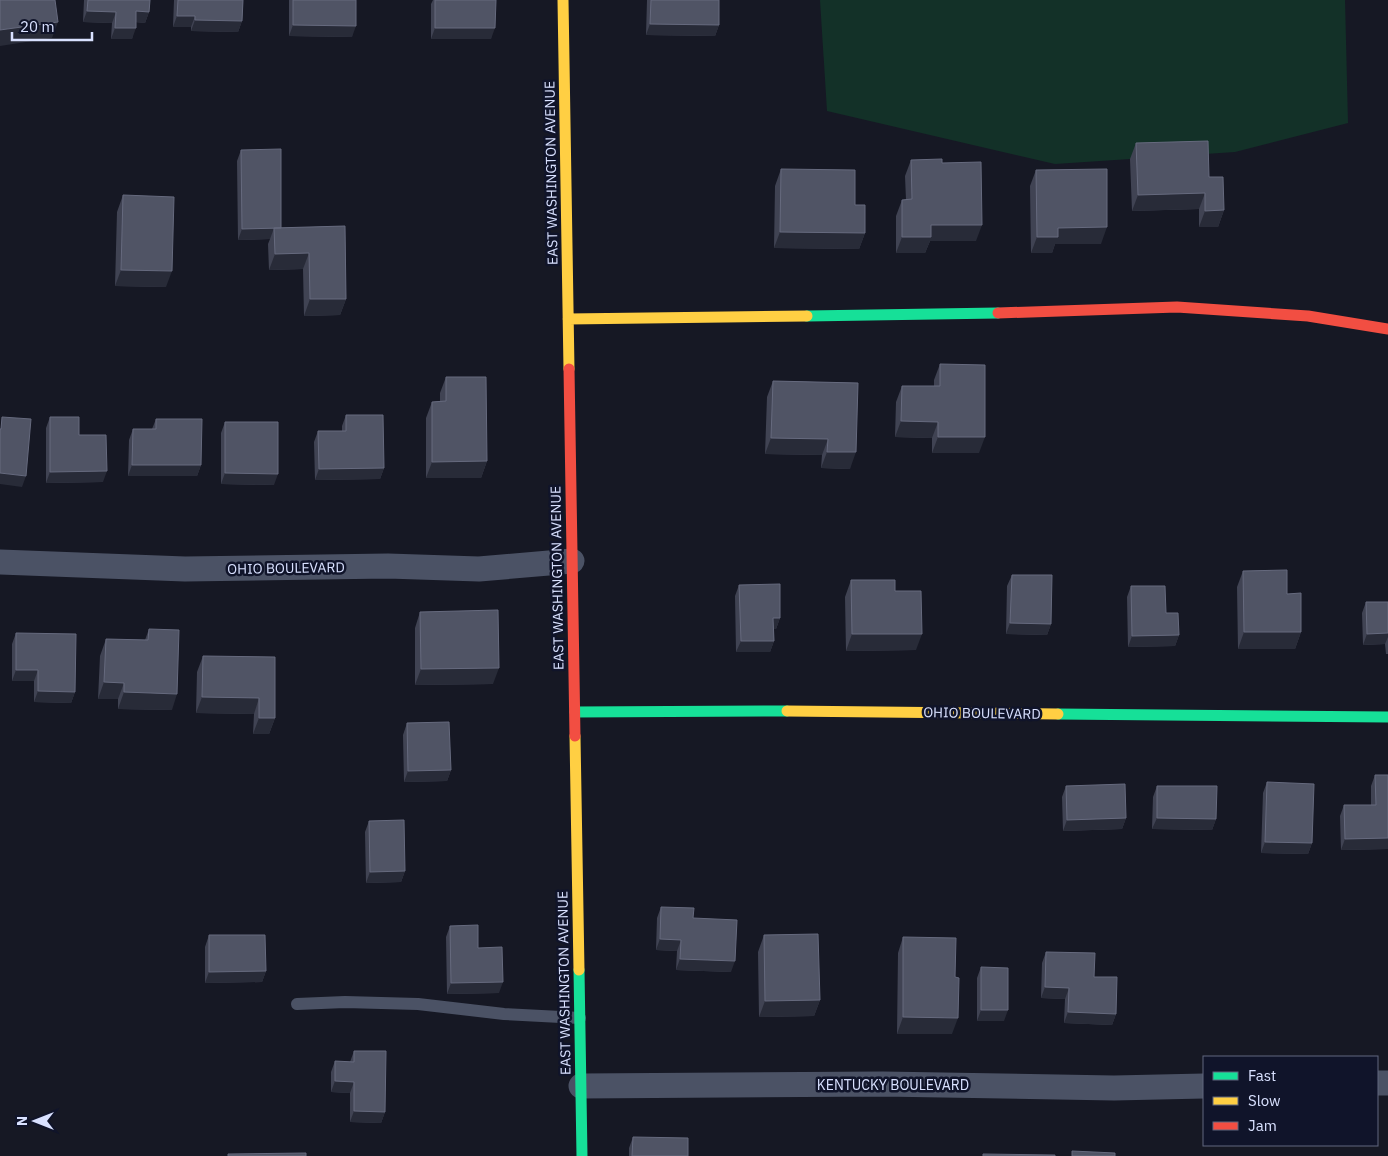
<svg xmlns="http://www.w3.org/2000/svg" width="1388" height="1156" font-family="'IBM Plex Sans',sans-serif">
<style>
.green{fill:#133128}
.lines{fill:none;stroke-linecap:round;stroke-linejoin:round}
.lane{stroke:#4b5265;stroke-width:12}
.street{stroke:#4b5265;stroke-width:25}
.fast{stroke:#16e098;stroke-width:11}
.slow{stroke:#ffcf43;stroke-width:11}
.jam{stroke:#f24e42;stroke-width:11}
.wall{fill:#404353}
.shaded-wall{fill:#282b38}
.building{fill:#505465;stroke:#666a7e}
.labels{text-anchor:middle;stroke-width:5;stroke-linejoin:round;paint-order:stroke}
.street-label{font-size:14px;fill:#d9e1ff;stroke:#10142a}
</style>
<rect width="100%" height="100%" fill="#161824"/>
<!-- green -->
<path class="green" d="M820,0H1345L1348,123L1235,152L1055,164L827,111Z"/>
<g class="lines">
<!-- lane -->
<path class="lane" d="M297,1004L345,1002L418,1004L504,1014L580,1018"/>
<!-- street -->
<path class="street" d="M0,562L185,569L388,566L479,569L572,561
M1377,1083H1388
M581,1086L883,1084L1114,1088L1204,1086"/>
<!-- fast -->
<path class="fast" d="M807,316L998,313
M575,712L787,711
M1058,714L1388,717
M579,970L582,1156"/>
<!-- slow -->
<path class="slow" d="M563,0L569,369
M568,319L807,316
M787,711L1058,714
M575,736L579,970"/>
<!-- jam -->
<path class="jam" d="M998,313L1177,307L1308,316L1388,329
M569,369L575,736"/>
</g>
<!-- wall -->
<path class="wall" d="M84,0H150L149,12L145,23L136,22L132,39H111L112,23L83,22Z
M174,0H243L242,21L238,32L191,31V27H173Z
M289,0H356L352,37L289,36Z
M433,0H496L491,39H431V4Z
M647,0H719V25L715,36L646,35Z
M1136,143L1209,177L1224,210L1218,227H1199V209L1132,211L1130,159Z
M241,150L281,228L345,226L346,299L340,315L304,316L303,269L269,270L268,244L270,239L238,240L237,161Z
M911,160L942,163L976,241H930L925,253H896V216L902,200H906L905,176Z
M781,169L855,205L865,233L859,249L774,248L775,186Z
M1036,170L1101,244H1055L1052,253H1031L1030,186Z
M123,195L166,287L115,286L117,212Z
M940,364L979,453H932V438L895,437L896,402L902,386H934V380Z
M446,377L487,461L481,478H426V418L432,402L440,401V393Z
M773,381L858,383L850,469L821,468L822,455L765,454L767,397Z
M346,415L384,468L380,479L315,480L314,442L318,431H342V426Z
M50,417L79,435L103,482L46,483V428Z
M156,419L201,465L197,476H128L129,440L133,429H152Z
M225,422L274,485L221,484V433Z
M1243,571L1287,594L1301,632L1295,649H1238L1237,587Z
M1012,575L1051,624L1047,635L1006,634L1007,586Z
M851,580L895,591L916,650L846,651L845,597Z
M739,585L780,618L776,629H774V641L770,652H736L735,596Z
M1131,586L1166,613L1179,635L1175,646L1128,647L1127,597Z
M1366,602H1388V654H1386L1385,644L1363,645L1362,613Z
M420,612L493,684L415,685V628Z
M149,629L172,710L118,709V699H98L100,656L106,639L145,640Z
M16,633L75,692L71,703L34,702V681H12V644Z
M203,656L275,657V718L269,734H253L254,714L196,713L197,672Z
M407,723L451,770L447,781L404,782L403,735Z
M1375,775L1388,849L1341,850L1340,816L1344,805H1371V786Z
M1267,782L1312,843L1308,854L1261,853L1263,793Z
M1066,786L1126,818L1122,829L1063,831L1062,797Z
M1157,786L1216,819L1212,830L1152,829L1153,797Z
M369,821L405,871L401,882L366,883L365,832Z
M661,907L693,918L731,972L676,970L677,951L656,950L657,918Z
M450,926L478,948L499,993L447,994L446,937Z
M209,935L266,971L262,982L205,983V947Z
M764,935L820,1000L814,1016L759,1017L758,952Z
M903,937L952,1034H897L898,953Z
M1046,952L1094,977L1116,1014L1112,1025L1064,1023L1065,999L1041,998L1042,963Z
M981,967L1004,1021H977V978Z
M354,1051L385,1112L381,1123L350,1122V1093L331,1092V1072L335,1061L350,1062Z
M633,1137L688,1156H629V1148Z"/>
<!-- shaded-wall -->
<path class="shaded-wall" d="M87,11L116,12L112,23L83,22Z
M136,11L149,12L145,23L132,22Z
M177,16H195L191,27H173Z
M195,20L242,21L238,32L191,31Z
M58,22L52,38L0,46V30Z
M650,24L719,25L715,36L646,35Z
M293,25L356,26L352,37L289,36Z
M115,28H136L132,39H111Z
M435,28H495L491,39H431Z
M1205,193L1199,209L1132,211L1138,195Z
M1224,210L1218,227H1199L1205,211Z
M931,225H982L976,241H930L925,253H896L902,237Z
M1107,227L1101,244H1055L1052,253H1031L1037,237L1058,228Z
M274,228L270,239L238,240L242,229Z
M780,232L865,233L859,249L774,248Z
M309,253L303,269L269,270L275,254Z
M121,270L172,271L166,287L115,286Z
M310,299H346L340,315L304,316Z
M901,421L938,422L932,438L895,437Z
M938,437H985L979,453H932Z
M771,438L828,439L822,455L765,454Z
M827,452H856L850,469L821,468Z
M487,461L481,478H426L432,462Z
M132,465H201L197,476H128Z
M384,468L380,479L315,480L319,469Z
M107,471L103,482L46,483L50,472Z
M0,473L26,476L22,487L0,484Z
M225,473L278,474L274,485L221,484Z
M773,618H780L776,629H769Z
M1010,623L1051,624L1047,635L1006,634Z
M1244,632H1301L1295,649H1238Z
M1388,633V637L1385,644L1363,645L1367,634Z
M852,634H922L916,650L846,651Z
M1179,635L1175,646L1128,647L1132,636Z
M741,641H774L770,652H736Z
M499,668L493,684L415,685L421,669Z
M16,670H38L34,681H12Z
M104,682L124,683L118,699H98Z
M38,691L75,692L71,703L34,702Z
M124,692L177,694L172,710L118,709Z
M202,697L259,698L254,714L196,713Z
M259,718H275L269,734H253Z
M451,770L447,781L404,782L408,771Z
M1126,818L1122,829L1063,831L1067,820Z
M1157,818L1216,819L1212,830L1152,829Z
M1388,838V849L1341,850L1345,839Z
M1265,842L1312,843L1308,854L1261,853Z
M405,871L401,882L366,883L370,872Z
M660,939L681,940L677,951L656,950Z
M680,959L735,961L731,972L676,970Z
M266,971L262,982L205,983L209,972Z
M503,982L499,993L447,994L451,983Z
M1045,987L1069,988L1065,999L1041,998Z
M820,1000L814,1016L759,1017L765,1001Z
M981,1010H1008L1004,1021H977Z
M1068,1012L1116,1014L1112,1025L1064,1023Z
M903,1017L958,1018L952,1034H897Z
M335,1081L354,1082L350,1093L331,1092Z
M354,1111L385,1112L381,1123L350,1122Z"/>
<!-- building -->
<path class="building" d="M0,0H55L58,22L0,30Z
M88,0H150L149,12L136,11V28H115L116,12L87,11Z
M178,0H243L242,21L195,20V16H177Z
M293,0H356V26L293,25Z
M435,0H496L495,28H435Z
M651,0H719V25L650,24Z
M1208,141L1209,177H1223L1224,210L1205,211V193L1138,195L1136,143Z
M281,149V228L242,229L241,150Z
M942,159V163L981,162L982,225H931V237H902V200L912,199L911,160Z
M781,169L855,170V205H865V233L780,232Z
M1107,169V227L1058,228V237H1037L1036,170Z
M123,195L174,197L172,271L121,270Z
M345,226L346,299H310L309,253L275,254L274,228Z
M940,364L985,365V437H938V422L901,421L902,386H940Z
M446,377H486L487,461L432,462V402L446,401Z
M773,381L858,383L856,452H827L828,439L771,438Z
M346,415H383L384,468L319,469L318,431H346Z
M2,417L31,419L26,476L0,473V429H1Z
M50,417H79V435H106L107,471L50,472Z
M156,419H202L201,465H132L133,429H156Z
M225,422H278V474L225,473Z
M1287,570V594L1301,593V632H1244L1243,571Z
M1012,575H1052L1051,624L1010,623Z
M851,580H895V591H921L922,634H852Z
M780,584V618H773L774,641H741L739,585Z
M1131,586H1165L1166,613H1178L1179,635L1132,636Z
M1366,602H1388V633L1367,634Z
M498,610L499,668L421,669L420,612Z
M149,629L179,630L177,694L124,692V683L104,682L106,639L148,640Z
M16,633L76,634L75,692L38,691V670H16Z
M203,656L275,657V718H259V698L202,697Z
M449,722L451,770L408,771L407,723Z
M1375,775H1388V838L1345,839L1344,805H1376Z
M1267,782L1314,784L1312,843L1265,842Z
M1125,784L1126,818L1067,820L1066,786Z
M1157,786H1217L1216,819L1157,818Z
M404,820L405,871L370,872L369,821Z
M661,907L694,908L693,918L737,920L735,961L680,959L681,940L660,939Z
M478,925V948L502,947L503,982L451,983L450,926Z
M818,934L820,1000L765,1001L764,935Z
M209,935H265L266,971L209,972Z
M903,937L956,938L955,977L959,978L958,1018L903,1017Z
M1046,952L1095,953L1094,977H1117L1116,1014L1068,1012L1069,988L1045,987Z
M981,967L1008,968V1010H981Z
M354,1051H386L385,1112L354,1111V1082L335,1081V1061L354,1062Z
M633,1137L688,1138V1156H632Z
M1072,1151L1115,1153V1156H1072Z
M306,1153V1156H228V1154Z
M983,1154L1055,1155V1156H983Z"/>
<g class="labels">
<!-- street labels -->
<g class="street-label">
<text transform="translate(551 173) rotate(-91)" y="5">EAST WASHINGTON AVENUE</text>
<text transform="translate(286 568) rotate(-1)" y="5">OHIO BOULEVARD</text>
<text transform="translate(557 578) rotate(-91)" y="5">EAST WASHINGTON AVENUE</text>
<text transform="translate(982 713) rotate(1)" y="5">OHIO BOULEVARD</text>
<text transform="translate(564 983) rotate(-91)" y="5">EAST WASHINGTON AVENUE</text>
<text x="893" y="1090">KENTUCKY BOULEVARD</text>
</g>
</g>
<!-- legend -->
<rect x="1203" y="1056" width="175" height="90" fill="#10142a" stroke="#60667f"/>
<rect x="1213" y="1072" width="25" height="8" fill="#16e098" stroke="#60667f"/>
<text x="1248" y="1081" font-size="15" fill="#d9e1ff">Fast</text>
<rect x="1213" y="1097" width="25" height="8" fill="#ffcf43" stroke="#60667f"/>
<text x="1248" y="1106" font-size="15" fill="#d9e1ff">Slow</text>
<rect x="1213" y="1122" width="25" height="8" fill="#f24e42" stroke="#60667f"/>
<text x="1248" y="1131" font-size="15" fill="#d9e1ff">Jam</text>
<!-- north arrow -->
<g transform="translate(35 1121) rotate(270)" stroke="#10142a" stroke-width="4" paint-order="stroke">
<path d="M0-4L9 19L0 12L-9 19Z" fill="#d9e1ff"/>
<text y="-8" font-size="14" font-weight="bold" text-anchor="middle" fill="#d9e1ff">N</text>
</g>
<!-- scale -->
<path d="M12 32v8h80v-8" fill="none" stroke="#d9e1ff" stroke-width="2.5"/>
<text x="20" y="32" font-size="15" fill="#d9e1ff" stroke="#10142a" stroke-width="4" paint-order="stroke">20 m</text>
</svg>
